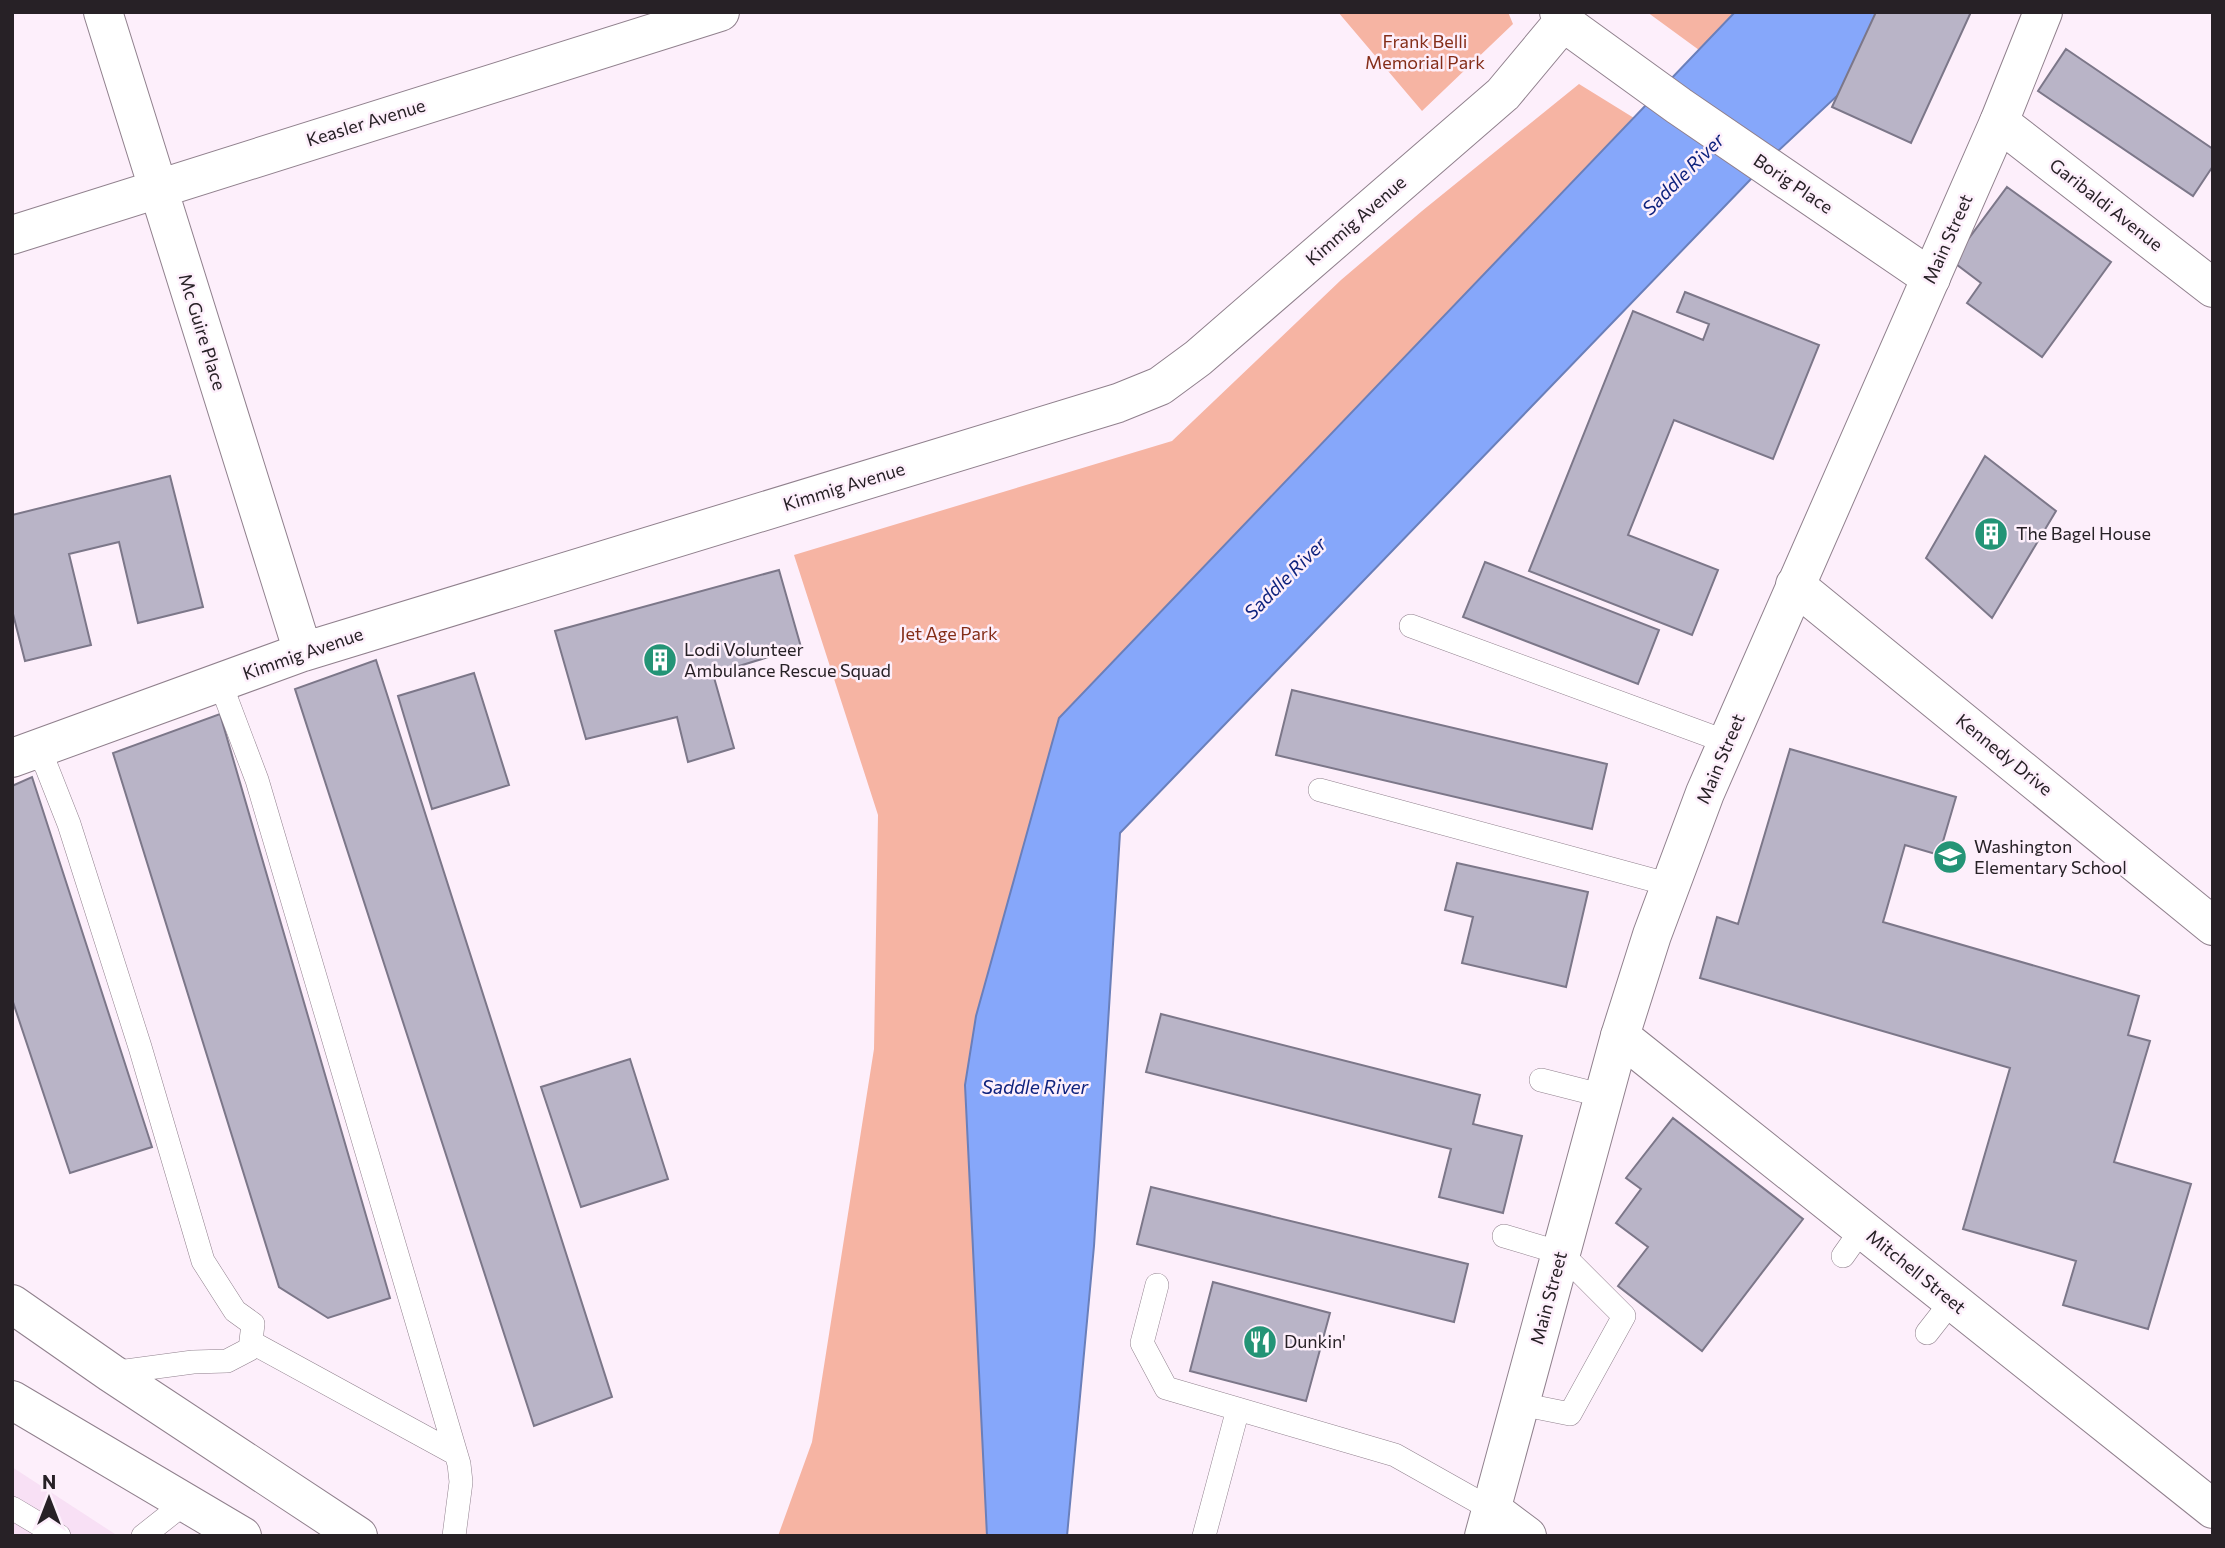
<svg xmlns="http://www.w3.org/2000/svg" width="2225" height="1548" font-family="Commissioner,sans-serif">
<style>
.built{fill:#f8e0f5}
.green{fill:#f6b4a3}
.water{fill:#86a7fa;stroke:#6a7fba;stroke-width:2}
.building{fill:#b9b4c7;stroke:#7c7789;stroke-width:2}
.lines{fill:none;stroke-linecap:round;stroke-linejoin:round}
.lane-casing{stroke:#90808d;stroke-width:24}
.street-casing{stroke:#90808d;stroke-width:40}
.secondary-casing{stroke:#90808d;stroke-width:40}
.highway-casing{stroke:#90808d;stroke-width:40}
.lane{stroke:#fff;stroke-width:23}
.street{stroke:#fff;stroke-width:38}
.secondary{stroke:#fff;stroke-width:38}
.highway{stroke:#fff;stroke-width:38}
.labels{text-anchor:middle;stroke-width:5;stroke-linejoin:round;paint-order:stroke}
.park-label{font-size:18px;fill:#842d18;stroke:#fdeffb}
.street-label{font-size:18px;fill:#272126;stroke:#fdeffb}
.poi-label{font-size:18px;fill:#272126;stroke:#fdeffb;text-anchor:start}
.water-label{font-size:19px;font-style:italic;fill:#0e227e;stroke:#fdeffb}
</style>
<rect width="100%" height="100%" fill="#fdeffb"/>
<!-- built -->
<path class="built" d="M12,1467L118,1536H12Z"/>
<!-- green -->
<path class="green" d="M1338,12H1508L1513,24L1422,111Z
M1647,12H1735L1699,50Z
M1579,84L1634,118L1059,718L965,1085L987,1536H778L812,1442L874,1049L878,815L794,555L1172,441L1341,280L1422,211Z"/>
<!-- water -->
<path class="water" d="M1735,12H1880L1853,81L1778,151L1120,833L1094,1246L1067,1536H987L965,1085L976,1016L1059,718Z"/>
<!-- building -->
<path class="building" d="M1876,12H1971L1911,143L1832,107Z
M2066,49L2213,149V166L2193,196L2038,91Z
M2007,187L2111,262L2042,357L1967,303L1981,283L1952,261Z
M1685,292L1819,345L1773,459L1674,420L1628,535L1718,570L1692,635L1529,571L1633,311L1703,340L1709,324L1677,312Z
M1985,456L2056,511L1992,618L1926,558Z
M170,476L203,607L138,623L119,542L69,554L91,645L25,661L12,610V515Z
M1485,562L1659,630L1638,684L1463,617Z
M779,570L801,647L713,674L734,748L688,762L677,717L586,739L555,631Z
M376,660L612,1397L534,1426L295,689Z
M474,673L509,785L432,809L398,696Z
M1292,690L1607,764L1592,829L1276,755Z
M220,714L390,1298L328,1318L279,1287L113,753Z
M1790,749L1956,797L1939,855L1905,845L1883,922L2139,996L2128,1035L2150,1041L2114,1162L2191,1184L2148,1329L2063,1305L2076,1261L1963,1229L2010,1068L1700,978L1717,917L1738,924Z
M32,777L152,1147L70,1173L12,999V786Z
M1457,863L1588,892L1566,987L1462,963L1473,917L1445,910Z
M1161,1014L1480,1095L1473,1124L1522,1136L1503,1213L1439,1197L1451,1149L1146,1072Z
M630,1059L668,1179L581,1207L541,1087Z
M1673,1118L1803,1219L1702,1351L1618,1286L1648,1247L1616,1223L1641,1189L1626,1178Z
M1151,1187L1468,1264L1454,1322L1137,1244Z
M1213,1282L1330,1313L1306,1401L1190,1371Z"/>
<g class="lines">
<!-- lane casing -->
<g class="lane-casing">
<path id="lane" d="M1411,626L1727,742
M220,682L257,780L459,1464L461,1482L454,1536
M27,752L45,763L69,824L140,1047L203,1261L235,1311L253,1324L250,1349L227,1361L193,1362L111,1373
M1320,790L1671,885
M1541,1080L1604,1096
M1504,1236L1561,1253L1624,1316L1570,1414L1520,1404
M1843,1256L1862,1229
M1157,1285L1142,1343L1166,1388L1395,1455L1491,1509
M1927,1333L1952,1301
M251,1342L456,1454
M12,1508L59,1536
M143,1536L186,1502
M1204,1536L1238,1409"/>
</g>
<!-- street casing -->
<g class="street-casing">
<path id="street" d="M103,12L303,652
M1559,12L1563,22L1679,106L1931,278
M1999,122L2213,288
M12,235L720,12
M1795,585L2213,926
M12,758L303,652L1118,403L1160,386L1198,358L1503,94L1563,22
M1620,1036L2213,1509
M1491,1509L1527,1536"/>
</g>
<!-- secondary casing -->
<g class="secondary-casing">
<path id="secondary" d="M1484,1536L1620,1036L1652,935L1705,793L1999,122L2043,12"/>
</g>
<!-- highway casing -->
<g class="highway-casing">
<path id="highway" d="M12,1304L111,1373L358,1536
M12,1400L242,1536"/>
</g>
<!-- lane -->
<use href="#lane" class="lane"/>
<!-- street -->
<use href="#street" class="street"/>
<!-- secondary -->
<use href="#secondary" class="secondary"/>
<!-- highway -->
<use href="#highway" class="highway"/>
</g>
<!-- icons -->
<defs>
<g id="building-disc" transform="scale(1.75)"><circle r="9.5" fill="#249476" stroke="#fdeffb"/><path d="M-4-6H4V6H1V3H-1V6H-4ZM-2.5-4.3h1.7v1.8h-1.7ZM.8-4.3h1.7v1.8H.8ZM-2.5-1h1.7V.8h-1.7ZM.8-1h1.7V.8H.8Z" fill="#fff"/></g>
<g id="school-disc" transform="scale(1.75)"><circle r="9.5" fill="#249476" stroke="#fdeffb"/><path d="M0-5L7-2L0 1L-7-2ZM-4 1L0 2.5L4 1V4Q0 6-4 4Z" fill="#fff"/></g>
<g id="restaurant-disc" transform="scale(1.75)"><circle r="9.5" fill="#249476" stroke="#fdeffb"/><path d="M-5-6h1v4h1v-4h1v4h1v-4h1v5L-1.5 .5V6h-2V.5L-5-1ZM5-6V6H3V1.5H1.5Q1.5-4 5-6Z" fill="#fff"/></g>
</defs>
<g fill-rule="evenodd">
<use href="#building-disc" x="1991" y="534"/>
<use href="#building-disc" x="660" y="660"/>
<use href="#school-disc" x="1950" y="857"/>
<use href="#restaurant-disc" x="1260" y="1342"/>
</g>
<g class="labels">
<!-- park labels -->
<g class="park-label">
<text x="1425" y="48">Frank Belli<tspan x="1425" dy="21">Memorial Park</tspan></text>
<text x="949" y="640">Jet Age Park</text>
</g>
<!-- street labels -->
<g class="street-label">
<text transform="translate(366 123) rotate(-17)" y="6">Keasler Avenue</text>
<text transform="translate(1793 184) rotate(34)" y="6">Borig Place</text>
<text transform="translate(2106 205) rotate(38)" y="6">Garibaldi Avenue</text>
<text transform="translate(1356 221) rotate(-41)" y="6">Kimmig Avenue</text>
<text transform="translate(1948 239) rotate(-66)" y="6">Main Street</text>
<text transform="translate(202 332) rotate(73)" y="6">Mc Guire Place</text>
<text transform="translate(844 487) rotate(-17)" y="6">Kimmig Avenue</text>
<text transform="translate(303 654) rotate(-19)" y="6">Kimmig Avenue</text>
<text transform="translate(2004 755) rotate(39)" y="6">Kennedy Drive</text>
<text transform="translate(1721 759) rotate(-67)" y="6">Main Street</text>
<text transform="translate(1916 1272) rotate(39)" y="6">Mitchell Street</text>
<text transform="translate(1549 1298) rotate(-75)" y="6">Main Street</text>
</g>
<!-- poi labels -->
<g class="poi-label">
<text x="2016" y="540">The Bagel House</text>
<text x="684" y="656">Lodi Volunteer<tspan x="684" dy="21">Ambulance Rescue Squad</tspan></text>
<text x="1974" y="853">Washington<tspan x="1974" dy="21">Elementary School</tspan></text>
<text x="1284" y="1348">Dunkin'</text>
</g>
<!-- water labels -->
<g class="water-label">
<text transform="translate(1683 174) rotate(-45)" y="7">Saddle River</text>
<text transform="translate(1285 578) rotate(-45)" y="7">Saddle River</text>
<text x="1035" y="1094">Saddle River</text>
</g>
</g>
<!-- border -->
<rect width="2225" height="1548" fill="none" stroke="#272126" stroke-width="28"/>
<!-- north arrow -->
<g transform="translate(49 1499)" stroke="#fdeffb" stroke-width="5" paint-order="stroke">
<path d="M0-5L12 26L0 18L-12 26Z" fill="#272126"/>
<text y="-10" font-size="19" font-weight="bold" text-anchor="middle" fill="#272126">N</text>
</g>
</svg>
